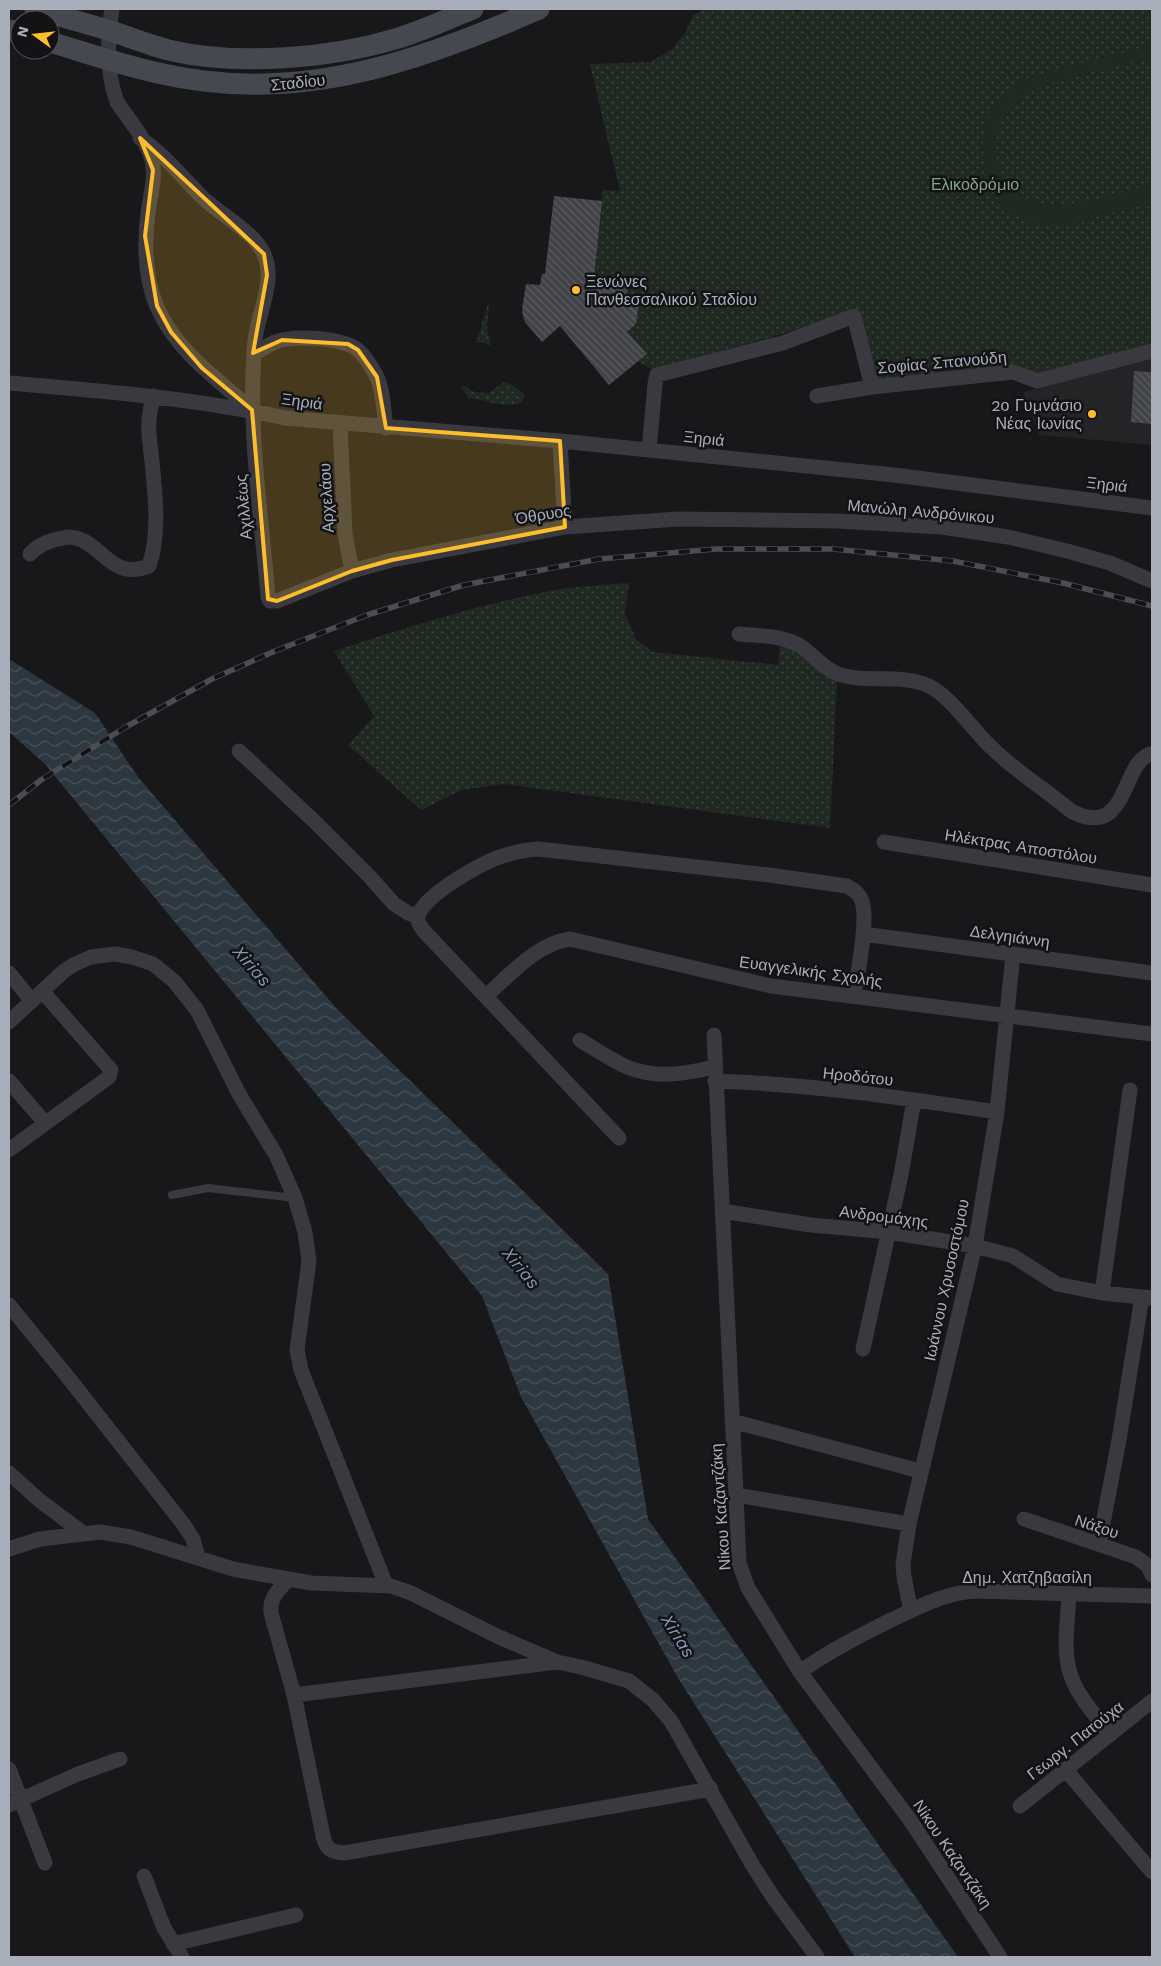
<svg xmlns="http://www.w3.org/2000/svg" width="1161" height="1966" font-family="'Work Sans',sans-serif">
<style>
.built{fill:#242427}
.grass{fill:url(#grass-dots)}
.garden{fill:#1f2921}
.water{fill:url(#water-waves)}
.building{fill:url(#building-back-hatch)}
.lines{fill:none;stroke-linecap:round;stroke-linejoin:round}
.service{stroke:#39393f;stroke-width:8}
.minor{stroke:#39393f;stroke-width:15}
.secondary{stroke:#464850;stroke-width:21}
.rail-casing{stroke:#4b4d55;stroke-width:5.5}
.rail{stroke:#131315;stroke-width:4;stroke-dasharray:11;stroke-linecap:butt}
.marked{fill:#fdbd2d;fill-opacity:0.2;stroke:#fdbd2d;stroke-width:4;stroke-linejoin:round}
.poi-dot{fill:#fdbd2d;stroke:#131315;stroke-width:2}
.labels{text-anchor:middle;stroke-width:5;stroke-linejoin:round;paint-order:stroke}
.street-label{font-size:16px;fill:#a9aebb;stroke:#131315}
.park-label{font-size:16px;fill:#7fa783;stroke:#131315}
.poi-label{font-size:16px;fill:#a9aebb;stroke:#131315;text-anchor:start}
.water-label{font-size:18px;font-style:italic;fill:#7f9bb7;stroke:#131315}
</style>
<defs>
<pattern id="grass-dots" width="8" height="8" patternUnits="userSpaceOnUse" patternTransform="scale(1.25)"><rect width="8" height="8" fill="#1f2921"/><path d="M2 2h.1M6 6h.1" fill="none" stroke="#3d463f" stroke-width="1.8" stroke-linecap="round"/></pattern>
<pattern id="water-waves" width="16" height="10" patternUnits="userSpaceOnUse" patternTransform="scale(1.25)"><rect width="16" height="10" fill="#2d373f"/><path d="M0 5q4-4 8 0t8 0" fill="none" stroke="#495159"/></pattern>
<pattern id="building-back-hatch" width="6" height="6" patternUnits="userSpaceOnUse" patternTransform="scale(1.25)"><rect width="6" height="6" fill="#424347"/><path d="M-1 5l2 2M0 0l6 6M5-1l2 2" fill="none" stroke="#5a5c60"/></pattern>
</defs>
<rect width="100%" height="100%" fill="#18181a"/>
<!-- built -->
<path class="built" d="M1152,358V445L1039,435L1023,392Z"/>
<!-- grass -->
<path class="grass" d="M704,9H795V12L805,9H1152V346L1037,377L876,382L855,312L765,339L652,369L638,362L647,354L627,332L636,324L640,297L627,295L628,281L594,277L603,190L620,191L590,64L651,62L672,49L686,31L693,16Z
M489,301L487,329L491,346L483,342L476,343Z
M504,382C512,383 519,390 525,396C523,400 522,403 517,404C505,407 482,400 469,398L461,387L462,385H463L474,392L489,393Z
M629,583L625,613L636,639L653,652L778,665L780,644L793,650L837,680L830,828L504,784L462,790L421,810L348,745L374,716L334,651C405,628 477,605 550,591C576,586 603,585 629,583Z"/>
<!-- garden -->
<path class="garden" d="M1152,46V58C1113,68 1045,78 1015,101C1000,113 996,131 995,149C995,161 1000,172 1006,181C1038,226 1109,195 1152,184V202L1065,225C1052,226 1039,226 1027,221C979,204 967,126 1004,93C1025,74 1056,70 1082,63C1105,57 1129,51 1152,46Z"/>
<!-- water -->
<path class="water" d="M9,659L95,713L138,777L337,1009L608,1274L648,1519L958,1957H855L678,1678L521,1397L482,1296L45,764L9,732Z"/>
<!-- building -->
<path class="building" d="M554,196L602,201L594,277L629,281L627,295L640,297L636,324L627,332L647,354L609,385L560,326L542,342L525,322L523,316L522,309L526,284L540,285L542,274H545Z
M1134,371L1152,372V424L1131,422Z"/>
<g class="lines">
<!-- service -->
<path class="service" d="M172,1195L208,1188L295,1198"/>
<!-- minor -->
<path class="minor" d="M112,9C107,40 106,72 117,102C129,120 146,139 152,160C156,177 150,197 148,213C144,243 145,278 157,307C176,351 216,378 251,409
M140,138C164,154 182,177 203,198C221,215 254,232 264,254C276,281 258,313 255,340C247,425 261,512 268,597L270,601H277L352,571L392,560L565,527L678,519L838,521L942,527L1008,537L1067,551L1110,563L1152,581
M255,353C261,350 268,345 275,342C294,335 341,337 358,350C365,356 371,366 376,375C383,388 384,413 386,428
M9,383C102,391 193,398 285,418L560,441L894,475L1152,508
M817,396L872,387
M340,423L345,534L352,571
M560,441L565,527
M649,450L655,384L657,375L783,343L854,316L872,387L1013,372L1037,381L1152,351
M30,554C38,545 47,542 57,539C61,539 65,537 69,537C102,539 109,582 149,566C159,537 156,503 153,472C151,443 144,425 154,396
M739,634C758,636 782,635 799,645C813,654 822,668 838,674C867,684 901,673 929,686C950,696 973,730 991,747C1015,771 1045,789 1071,811C1130,842 1121,758 1152,754
M239,751L313,820L370,877L394,904L408,913L418,916
M884,842L1152,885
M863,934L1152,973
M9,973L32,1001
M486,996C511,974 536,944 570,939L771,986L1152,1034
M9,1022L64,971L75,964L91,957L115,954L132,957L153,964L174,981L197,1010L239,1094L276,1155L295,1198L305,1232L309,1261L297,1350L301,1370L386,1585
M714,1035L736,1495L739,1563L748,1588L800,1672L910,1820L1000,1957
M580,1040C595,1049 611,1060 627,1067C656,1079 685,1074 714,1067
M9,1081L45,1123
M715,1081C809,1084 904,1098 997,1112
M619,1138L423,930C421,927 418,923 418,920C415,900 480,864 497,858C510,853 524,850 538,849L769,875L847,886C852,889 858,892 861,899C870,916 857,975 854,996
M9,1150L109,1077L111,1070L43,992
M722,1211L811,1225L889,1232L975,1246L1013,1256L1057,1284L1102,1293L1152,1298
M1102,1293L1130,1090
M9,1305L71,1381L184,1525L193,1539L198,1557
M863,1349L901,1175L914,1100
M732,1421L920,1471
M9,1473L39,1500L83,1533
M736,1495L909,1524
M1024,1519L1136,1557L1148,1566L1152,1575
M1099,1544L1119,1440L1142,1297
M9,1549L40,1539L100,1532L131,1537L233,1569L311,1583L391,1586L411,1593L499,1637L557,1662L581,1667L629,1681L653,1700L671,1721L753,1866L773,1897L817,1957
M289,1579C279,1589 269,1598 271,1613L294,1695L323,1836C326,1849 331,1852 344,1853L711,1789
M1069,1594C1068,1620 1062,1651 1071,1676C1078,1697 1097,1717 1110,1735
M911,1611L904,1577L903,1564L909,1524L975,1246L997,1112L1013,954
M800,1672C829,1651 861,1635 893,1619C919,1607 947,1592 976,1591L1152,1596
M294,1695L557,1662
M9,1769L45,1863
M1065,1769L1152,1872
M9,1805L78,1774L120,1759
M1020,1806L1152,1701
M144,1876L164,1928L182,1957
M173,1944L296,1915"/>
<!-- secondary -->
<path class="secondary" d="M35,9C59,16 84,23 108,30C130,37 151,46 173,51C239,66 331,58 395,39C422,31 447,19 473,9
M9,30L20,33
M50,42C100,57 151,75 204,81C322,96 432,56 539,9"/>
<!-- rail casing -->
<g class="rail-casing">
<path id="rail" d="M9,805L41,780L124,728L212,679L275,651L367,615L464,585L599,559L716,549H833L953,561L1063,583L1152,606"/>
</g>
<!-- rail -->
<use href="#rail" class="rail"/>
</g>
<!-- marked area -->
<path class="marked" d="M140,138L264,254L267,275L253,353L282,340L348,344L358,350L377,377L386,428L560,441L565,527L392,560L352,571L277,601L268,599L252,410L202,368L171,332L157,306L145,236L153,170Z"/>
<!-- markers -->
<g class="poi-dot">
<circle cx="576" cy="290" r="5"/>
<circle cx="1092" cy="414" r="5"/>
</g>
<g class="labels">
<!-- street labels -->
<g class="street-label">
<text transform="translate(298 82) rotate(-6)" y="6">Σταδίου</text>
<text transform="translate(942 362) rotate(-5)" y="6">Σοφίας Σπανούδη</text>
<text transform="translate(302 401) rotate(8)" y="6">Ξηριά</text>
<text transform="translate(704 438) rotate(6)" y="6">Ξηριά</text>
<text transform="translate(1107 484) rotate(7)" y="6">Ξηριά</text>
<text transform="translate(326 498) rotate(-93)" y="6">Αρχελάου</text>
<text transform="translate(243 507) rotate(-95)" y="6">Αχιλλέως</text>
<text transform="translate(921 511) rotate(5)" y="6">Μανώλη Ανδρόνικου</text>
<text transform="translate(543 514) rotate(-9)" y="6">Όθρυος</text>
<text transform="translate(1021 846) rotate(9)" y="6">Ηλέκτρας Αποστόλου</text>
<text transform="translate(1010 936) rotate(8)" y="6">Δελγηιάννη</text>
<text transform="translate(811 971) rotate(8)" y="6">Ευαγγελικής Σχολής</text>
<text transform="translate(858 1076) rotate(6)" y="6">Ηροδότου</text>
<text transform="translate(884 1216) rotate(7)" y="6">Ανδρομάχης</text>
<text transform="translate(946 1280) rotate(-78)" y="6">Ιωάννου Χρυσοστόμου</text>
<text transform="translate(720 1507) rotate(-94)" y="6">Νίκου Καζαντζάκη</text>
<text transform="translate(1097 1526) rotate(18)" y="6">Νάξου</text>
<text x="1027" y="1583">Δημ. Χατζηβασίλη</text>
<text transform="translate(1075 1740) rotate(-38)" y="6">Γεωργ. Πατούχα</text>
<text transform="translate(953 1854) rotate(56)" y="6">Νίκου Καζαντζάκη</text>
</g>
<!-- park labels -->
<g class="park-label">
<text x="975" y="190">Ελικοδρόμιο</text>
</g>
<!-- poi labels -->
<g class="poi-label">
<text x="586" y="287">Ξενώνες<tspan x="586" dy="18">Πανθεσσαλικού Σταδίου</tspan></text>
<text x="1082" y="411" text-anchor="end">2ο Γυμνάσιο<tspan x="1082" dy="18">Νέας Ιωνίας</tspan></text>
</g>
<!-- water labels -->
<g class="water-label">
<text transform="translate(252 966) rotate(49)" y="6">Xirias</text>
<text transform="translate(521 1268) rotate(51)" y="6">Xirias</text>
<text transform="translate(678 1636) rotate(58)" y="6">Xirias</text>
</g>
</g>
<!-- border -->
<rect width="1161" height="1966" fill="none" stroke="#a9aebb" stroke-width="20"/>
<!-- north arrow -->
<g transform="translate(35 35) rotate(285)"><circle r="24" fill="#131315" stroke="#4f5157"/>
<path d="M0-4L9 19L0 12L-9 19Z" fill="#fdbd2d"/>
<text y="-8" font-size="14" font-weight="bold" text-anchor="middle" fill="#a9aebb">N</text>
</g>
</svg>
